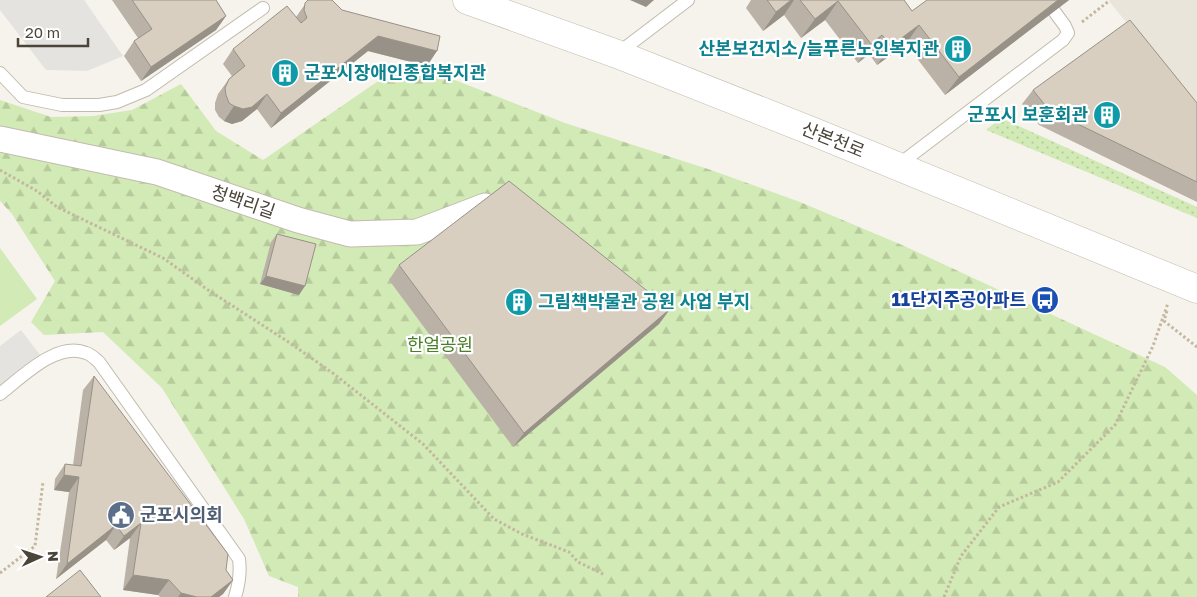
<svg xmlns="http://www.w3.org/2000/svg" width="1197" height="597" viewBox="0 0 1197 597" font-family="'Golos Text','Noto Sans KR',sans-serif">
<defs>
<pattern id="green-dots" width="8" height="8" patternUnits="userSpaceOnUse" patternTransform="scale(1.25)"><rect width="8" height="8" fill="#d2eab5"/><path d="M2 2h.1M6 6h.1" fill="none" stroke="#b6ca9c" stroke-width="1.8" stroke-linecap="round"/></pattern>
<pattern id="forest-firs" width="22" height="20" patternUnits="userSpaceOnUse" patternTransform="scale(1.25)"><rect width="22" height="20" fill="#d2eab5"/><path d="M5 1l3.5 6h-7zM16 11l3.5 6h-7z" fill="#b6ca9c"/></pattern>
</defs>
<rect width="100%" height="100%" fill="#f6f3ec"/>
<path fill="#eae5da" d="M1109,0H1197V110L1109,1Z"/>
<path fill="url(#green-dots)" d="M1001,118L1197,207V218L986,130Z"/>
<path fill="url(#forest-firs)" d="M387,75H442L565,123L708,169L800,202L902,245L1165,367L1197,395V597H298V587L269,576L244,519L162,388L103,332L44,335L31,322L55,281L12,214L0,201V100L51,117L93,116L132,110L181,84L216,131L263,160Z"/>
<path fill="#d2eab5" d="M0,248L37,299L0,326Z"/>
<path fill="#e5e3e0" d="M0,0H84L123,56L87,71L46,70L0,10Z
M21,330L44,360L0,394V346Z"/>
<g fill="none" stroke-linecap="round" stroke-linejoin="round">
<g stroke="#c2bbae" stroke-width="14">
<path id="service" d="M617,54L688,0
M0,73L23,97L62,105H99L117,102L146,90L263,8
M897,166L1063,40L1068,33L1065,26L1054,11
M0,394C22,377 57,341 86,353C91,354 95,359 99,362L239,559C241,573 239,584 235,597"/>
</g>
<g stroke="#c2bbae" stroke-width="27">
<path id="minor" d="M0,139L157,172L298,220L350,234L417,232L485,206"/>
</g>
<g stroke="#c2bbae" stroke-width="29">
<path id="tertiary" d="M467,0L617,54L814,132L1197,289"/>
</g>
<path stroke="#c4b79f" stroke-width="3" stroke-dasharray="2.5 2.5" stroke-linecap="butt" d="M1082,22L1109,1
M0,170L37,191L57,207L163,258L208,290L290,343L334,374L423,444L494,519L522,534L569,552L578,562L605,575
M1167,311L1164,321L1197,347
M0,573L35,546L43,482
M944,597L961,556L999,507L1058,482L1115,425L1153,346L1168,303"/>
<use href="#service" stroke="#fff" stroke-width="12"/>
<use href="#minor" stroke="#fff" stroke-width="25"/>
<use href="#tertiary" stroke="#fff" stroke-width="28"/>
</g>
<path fill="#bab2a6" d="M112,0H216L226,16L216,30L141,81L124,56L134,41L138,38Z
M308,0L342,10L427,66L368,51L271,128L257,109L242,121L232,124L224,121L219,117L215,110V103L218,94L229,79L232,76L223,64L233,49L296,17Z
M751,0H904L912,11L1069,0L945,95L906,44L877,65L869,54L858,63L825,20L801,38L784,15L763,31L746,8Z
M1033,90L1197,103V202L1039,125L1022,104Z
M277,234L299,295L260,284L271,242Z
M399,265L670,309L659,324L513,447L389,280Z
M94,376L226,570L233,580L223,594L219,597H160L158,595L123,590L130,538L114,550L106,540L56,579L69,492L54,490L55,479L65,464L73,465L83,390Z"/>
<path fill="#979187" d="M630,0H654L646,7Z
M791,0H794L784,15L763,31L776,12Z
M1058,0H1069L945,95L959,77Z
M838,1L825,20L801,38L815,19Z
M226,16L216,30L141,81L151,67Z
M919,25L906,44L877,65L891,46Z
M882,35L869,54L858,63L871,44Z
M378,36L437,51L427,66L368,51L271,128L281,113Z
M267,94L257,109L242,121L232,124L224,121L234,106Z
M266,276L305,286L299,295L260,284Z
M670,309L659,324L513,447L524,433Z
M64,475L79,477L69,492L54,490Z
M141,523L130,538L114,550L124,536Z
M116,525L106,540L56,579L67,564Z
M133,575L169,580L158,595L123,590Z
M233,580L223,594L219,597H211Z
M181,593L196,597H178Z"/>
<path fill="#d8cfc1" stroke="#979187" d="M132,0H216L226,16L151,67L134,41L152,29Z
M308,0H332L342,10L440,36L437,51L378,36L281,113L267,94L252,107L243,109L234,106L229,103L226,95L225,88L229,79L245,66L233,49L287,6L301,23L307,18L304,10L305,3Z
M767,0H791L776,12Z
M800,0H904L912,11L927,0H1058L959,77L919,25L891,46L882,35L871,44L838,1L815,19Z
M1130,20L1197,103V182L1049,110L1033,90Z
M509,181L670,309L524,433L399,265Z
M277,234L316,244L305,286L266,276Z
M94,376L228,554L226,570L233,580L211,597H197L181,593L169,580L133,575L141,523L124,536L116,525L67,564L79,477L64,475L65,464L81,466Z
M80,570L101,597H46Z"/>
<defs>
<g id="building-disc" transform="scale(1.4375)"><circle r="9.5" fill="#0f9aa8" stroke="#fff"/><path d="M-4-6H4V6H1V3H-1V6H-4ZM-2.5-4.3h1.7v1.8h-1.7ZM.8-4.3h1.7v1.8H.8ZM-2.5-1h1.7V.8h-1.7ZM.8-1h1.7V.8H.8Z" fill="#fff"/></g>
<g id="bus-disc" transform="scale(1.4375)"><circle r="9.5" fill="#1a4fb4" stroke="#fff"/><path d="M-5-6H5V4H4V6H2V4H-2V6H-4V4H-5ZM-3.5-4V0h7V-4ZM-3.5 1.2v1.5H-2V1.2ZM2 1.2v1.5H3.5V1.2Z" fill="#fff"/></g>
<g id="civic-disc" transform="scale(1.4375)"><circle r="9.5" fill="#5c6f8a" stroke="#fff"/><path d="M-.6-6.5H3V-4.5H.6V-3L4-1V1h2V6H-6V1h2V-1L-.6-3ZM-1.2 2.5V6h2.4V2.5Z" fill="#fff"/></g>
</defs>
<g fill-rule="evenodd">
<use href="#building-disc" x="958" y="49"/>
<use href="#building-disc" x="285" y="73"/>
<use href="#building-disc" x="1107" y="115"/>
<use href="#bus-disc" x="1045" y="300"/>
<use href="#building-disc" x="519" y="302"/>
<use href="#civic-disc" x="121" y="515"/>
</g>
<g text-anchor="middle" stroke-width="4.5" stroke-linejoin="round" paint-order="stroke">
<g font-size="18" font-weight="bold" fill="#0d838f" stroke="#fff" text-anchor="end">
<text x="939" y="55">산본보건지소/늘푸른노인복지관</text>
<text x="304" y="79" text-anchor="start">군포시장애인종합복지관</text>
<text x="1088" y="121">군포시 보훈회관</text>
<text x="538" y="308" text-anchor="start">그림책박물관 공원 사업 부지</text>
</g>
<g font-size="18" fill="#4b4439" stroke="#fff">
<text transform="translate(833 140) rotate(22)" y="6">산본천로</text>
<text transform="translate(243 202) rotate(19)" y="6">청백리길</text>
</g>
<g font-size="18" font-weight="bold" fill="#164399" stroke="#fff" text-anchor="end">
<text x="1026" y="306">11단지주공아파트</text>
</g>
<g font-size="18" fill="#4a7f2a" stroke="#fff">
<text x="440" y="351">한얼공원</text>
</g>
<g font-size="18" font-weight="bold" fill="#4e5e75" stroke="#fff" text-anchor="start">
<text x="140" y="521">군포시의회</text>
</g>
</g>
<g transform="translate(40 557) rotate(87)" stroke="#ffffff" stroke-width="4" paint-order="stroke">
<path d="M0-4L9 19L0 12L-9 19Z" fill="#4b4439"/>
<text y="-8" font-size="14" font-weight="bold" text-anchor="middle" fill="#4b4439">N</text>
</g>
<path d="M18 38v8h70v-8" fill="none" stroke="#4b4439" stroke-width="2.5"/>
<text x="25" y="38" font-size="15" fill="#4b4439" stroke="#ffffff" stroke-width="4" paint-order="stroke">20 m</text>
</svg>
